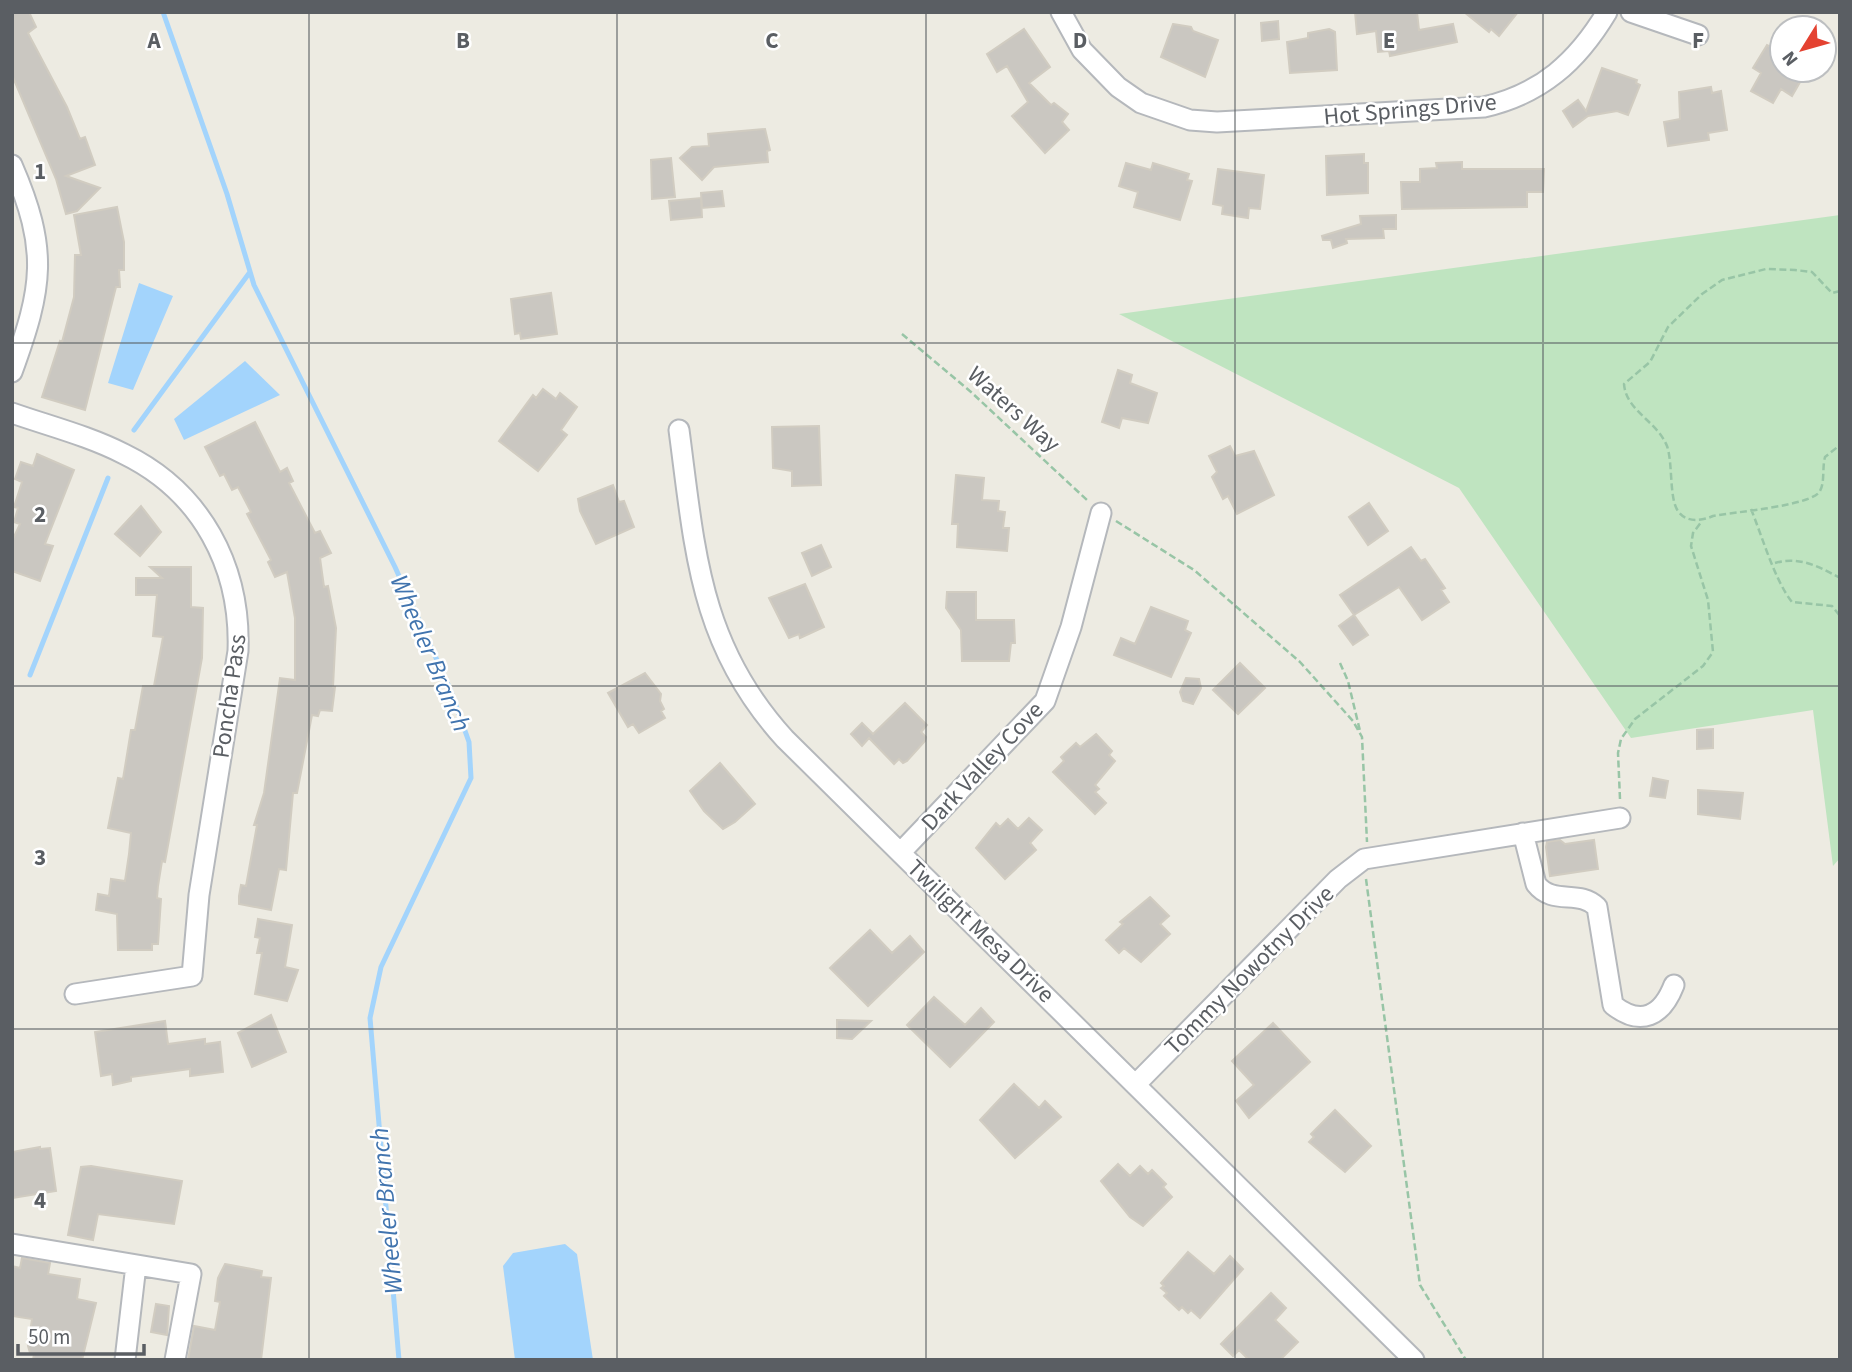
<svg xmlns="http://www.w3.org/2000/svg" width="1852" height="1372" viewBox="0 0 1852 1372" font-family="'Source Sans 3',sans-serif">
<rect width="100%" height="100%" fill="#edebe2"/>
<path fill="#bfe4c0" d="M1840,215V858L1833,866L1813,710L1631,738L1459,488L1119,314Z"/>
<path fill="#a3d4fc" d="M139,283L173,296L133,390L108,383Z
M245,361L280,395L184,440L174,419Z
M565,1244L577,1254L593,1360H515L503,1266L513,1253Z"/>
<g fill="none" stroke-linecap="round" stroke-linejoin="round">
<path stroke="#a3d4fc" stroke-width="5" d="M163,12L227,194L254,285L395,567L450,689L469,742L471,778L381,967L370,1018L399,1360
M134,430L250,272
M30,675L108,478"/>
</g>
<path fill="#cac7c1" stroke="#d1ccc1" stroke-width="2" d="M12,12H29L36,27L28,33L67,107L80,139L85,137L95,165L66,176L100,188L77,211L66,214L56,179L12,75Z
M1355,12H1417L1419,30L1453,24L1457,42L1390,56L1389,51L1378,52L1376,31L1357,34Z
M1464,12H1518L1499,36L1491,29L1489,32Z
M1278,21L1279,39L1262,41L1261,23Z
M1173,24L1191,27L1193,31L1218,40L1205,77L1161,57Z
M1024,29L1050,67L1029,83L1051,105L1054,103L1068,114L1062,122L1069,130L1045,153L1012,116L1028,102L1007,66L997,72L987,54Z
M1329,29L1335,32L1337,70L1290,73L1287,42L1308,38V33Z
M1782,33V70H1807L1792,96L1781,89L1773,103L1751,91L1761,73L1753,68L1767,45L1773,48Z
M1602,68L1637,80L1636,83L1640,85L1628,115L1617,111L1588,116L1573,127L1563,111L1578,100L1586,111Z
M1711,87L1712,93L1721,91L1727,130L1708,133L1709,140L1668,146L1664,122L1680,119L1679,92Z
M765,129L770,150L767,151L768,162L714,167L702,180L680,158L692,147L709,146L708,134Z
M1364,154V163H1368V193L1327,195L1326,156Z
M671,158L675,197L652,199L651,160Z
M1462,162V169H1544L1543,192H1527V207L1402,209L1401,182H1420V169L1437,168L1436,163Z
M1126,163L1151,170L1153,163L1189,174L1187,180L1192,181L1180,220L1134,207L1138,192L1119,186Z
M1218,169L1264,175L1260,209L1249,208L1248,218L1222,214L1223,206L1213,204Z
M722,191L724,206L702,208L701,193Z
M701,198L702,217L671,220L669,201Z
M117,207L124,242V270H119L120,287H116L85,410L42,397L60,341L62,342L74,297L75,255H81L74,215Z
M1396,215V229H1383L1384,238L1346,239L1347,243L1333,248L1331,240H1323L1322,236L1361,224L1360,216Z
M551,293L557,334L521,339L520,333L515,334L511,299Z
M1118,370L1132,375L1130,383L1157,393L1148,423L1122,418L1119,428L1102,422Z
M543,389L556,399L560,393L577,407L561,430L567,435L538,471L499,441L533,395L536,398Z
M255,422L280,472L287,468L293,481L289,483L315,533L320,531L331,553L320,558L324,587L328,586L336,628L333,687H335L332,711L320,710L318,716L312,715L297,793H293L286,870L279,869L271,910L239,904V896L241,885L246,886L257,825H254L264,793L280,678L295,680V618L287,572L275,577L268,562L271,560L247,514L251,512L238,487L232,490L224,474L220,476L205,447Z
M819,426L821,485L792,486V471L773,468L772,427Z
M1230,446L1235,456L1254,451L1274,495L1237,514L1228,496L1223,499L1212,477L1217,472L1209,456Z
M37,454L74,470L45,544L53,546L40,581L12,571V541L20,524L14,522L18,508L14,507L22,482L15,479L21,462L33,466Z
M956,475L984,478L982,500L999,501L998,511L1005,512L1003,528H1009L1007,551L957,547L958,524H952Z
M613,485L619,502L624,501L634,527L596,544L580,511L578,499Z
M1369,503L1388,531L1368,545L1349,517Z
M141,506L161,532L140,556L115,534Z
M821,545L831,567L812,576L802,553Z
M1411,547L1421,561L1425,559L1445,588L1441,590L1449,602L1422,620L1399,587L1354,615L1340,595Z
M150,567H191V607L203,608L202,658L165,862L162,861L158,886L157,898L161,899L158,944H152V950H118L117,914L96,910L98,894L109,896L111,879L125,881L129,854L131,833L108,828L118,778L123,779L131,730H135L143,686H154L163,637L153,636L157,595H136V578H162Z
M805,584L824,627L800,638L799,634L789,638L769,598Z
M947,592H976V620H1014L1015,643H1011L1009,661H962L961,630L946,608Z
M1151,607L1188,621L1185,630L1191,633L1171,677L1114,655L1121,638L1135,644Z
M1354,615L1368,635L1353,645L1339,626Z
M1240,663L1265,688L1238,714L1213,690Z
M645,673L661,694L660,701L664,709L661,711L665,718L639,733L633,724L628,727L608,693Z
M1186,678L1199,679L1201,688L1193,704L1183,701L1180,692Z
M905,703L927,725L921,732L926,737L925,741L907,761L903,763L899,759L894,764L869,738L862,746L851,734L862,723L873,734Z
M1713,729V748L1697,749V730Z
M1096,734L1112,751L1109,755L1115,761L1095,785L1099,789L1095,792L1106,803L1095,814L1053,772L1064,761L1061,757L1076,743L1080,747Z
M720,763L755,804L735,822L723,829L704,811L690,791Z
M1653,778L1668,781L1665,798L1650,796Z
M1698,790L1743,793L1740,819L1698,814Z
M1029,818L1042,830L1030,843L1036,850L1005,879L976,848L996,823L1000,827L1008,819L1018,829Z
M1560,840L1565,844L1594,840L1598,869L1550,876L1546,847L1547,842Z
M1150,897L1169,916L1160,924L1170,934L1141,962L1124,948L1119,953L1106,940L1123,924L1120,922Z
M258,919L292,925L285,967L298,970L287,1001L255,994L262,953H257L260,938L255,937Z
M870,930L892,953L910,936L924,952L868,1006L830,968Z
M934,997L965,1025L981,1008L994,1022L950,1067L907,1025Z
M271,1015L286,1052L252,1067L238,1033Z
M837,1020L871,1021L852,1039L837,1038Z
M165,1021L168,1044L205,1039V1044L220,1042L223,1072L190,1076V1069L131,1077V1081L113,1085L112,1074L101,1076L95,1032Z
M1273,1023L1310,1062L1249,1118L1236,1101L1254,1085L1232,1061Z
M1014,1084L1039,1108L1045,1101L1061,1117L1015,1158L980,1120Z
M1335,1110L1371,1146L1345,1172L1309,1142L1314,1137L1311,1134Z
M40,1147V1149L50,1148L56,1191L12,1198V1152Z
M1118,1164L1130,1176L1140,1166L1148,1174L1152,1170L1166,1184L1163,1187L1172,1197L1143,1226L1130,1217L1101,1181Z
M91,1166L182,1181L174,1224L98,1214L93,1240L68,1235L81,1167Z
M1188,1252L1214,1274L1230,1256L1243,1269L1200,1318L1191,1310L1188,1313L1182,1307L1179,1310L1164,1296L1167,1293L1161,1288L1164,1286L1161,1283Z
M22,1258L50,1263L48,1274L80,1279L77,1299L96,1303L82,1360H33L34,1354L30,1353L28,1346L32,1319L12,1316V1266L20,1268Z
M225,1264L262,1271L261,1277L271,1278L261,1360H188L194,1326L215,1330L220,1302L215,1301L218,1278Z
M1271,1293L1286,1308L1275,1320L1298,1342L1280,1360H1249L1239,1350L1233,1356L1221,1344Z
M156,1304L169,1306L167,1335L151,1332Z"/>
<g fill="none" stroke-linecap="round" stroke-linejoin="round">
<g stroke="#b5b8bc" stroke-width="23">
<path id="minor" d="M1061,12L1082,50L1118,87L1141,103L1190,120L1217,122L1484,107C1541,94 1577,62 1607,12
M1631,12L1698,35
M12,165C49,250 43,287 12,372
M12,413C49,426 89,436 124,454C202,492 241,567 238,651L199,895L192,976L75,994
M679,430C695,550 699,645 785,739L1414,1360
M1523,833L1536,884C1553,906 1579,889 1597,907L1613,1005C1641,1027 1662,1016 1674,985
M901,852L1045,701L1071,627L1101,513
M1136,1084L1338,879L1364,859L1620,818
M12,1244L191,1274L175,1360
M125,1360L136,1265"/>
</g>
<path stroke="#98c5a6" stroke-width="2.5" stroke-dasharray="7 3.5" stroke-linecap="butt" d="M1840,291L1832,293L1812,272L1795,270L1766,269L1722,280L1702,294L1668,327L1650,362L1624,384C1626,411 1657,421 1667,446C1673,463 1669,499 1678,511C1686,523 1702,521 1713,516C1733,512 1812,506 1820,491C1825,482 1822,468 1825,457L1840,445
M902,334L971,392L1088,501
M1751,509C1762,536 1775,581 1792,602L1832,606L1840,616
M1116,521L1194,570L1300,662L1353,721L1362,737L1367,842
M1775,563C1799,556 1818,566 1840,578
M1340,663L1348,681L1360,731
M1620,799L1618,753L1621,739L1635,719L1703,666L1713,652L1708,600L1691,546L1693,533L1702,521
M1366,879L1420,1285L1466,1360"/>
<use href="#minor" stroke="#fff" stroke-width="19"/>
</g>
<path fill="none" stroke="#5a5e63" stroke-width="2" stroke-opacity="0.55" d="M309,12V1360M617,12V1360M926,12V1360M1235,12V1360M1543,12V1360M12,343H1840M12,686H1840M12,1029H1840"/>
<g text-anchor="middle" stroke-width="5" stroke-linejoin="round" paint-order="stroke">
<g font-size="24" fill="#5a5e63" stroke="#fff">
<text transform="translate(1410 109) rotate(-5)" y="8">Hot Springs Drive</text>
<text transform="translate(1014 409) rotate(42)" y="8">Waters Way</text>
<text transform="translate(229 696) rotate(-82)" y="8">Poncha Pass</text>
<text transform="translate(982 766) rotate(-47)" y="8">Dark Valley Cove</text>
<text transform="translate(981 931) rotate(44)" y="8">Twilight Mesa Drive</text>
<text transform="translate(1249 970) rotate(-45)" y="8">Tommy Nowotny Drive</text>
</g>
<g font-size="26" font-style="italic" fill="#4174ae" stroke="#fff">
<text transform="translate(431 653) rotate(67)" y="9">Wheeler Branch</text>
<text transform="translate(386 1211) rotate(-95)" y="9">Wheeler Branch</text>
</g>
</g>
<g font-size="23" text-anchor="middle" font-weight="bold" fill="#5a5e63" stroke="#fff" stroke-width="5" stroke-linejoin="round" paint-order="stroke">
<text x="154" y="48">A</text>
<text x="463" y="48">B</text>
<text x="772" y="48">C</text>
<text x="1080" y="48">D</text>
<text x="1389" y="48">E</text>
<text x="1698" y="48">F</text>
<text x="40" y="179">1</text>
<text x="40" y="522">2</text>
<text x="40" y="865">3</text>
<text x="40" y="1208">4</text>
</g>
<rect width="1852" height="1372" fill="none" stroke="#5a5e63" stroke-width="28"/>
<g transform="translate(1803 49) rotate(233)"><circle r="33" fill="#ffffff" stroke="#bdbfc1" stroke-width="2"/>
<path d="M0-5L12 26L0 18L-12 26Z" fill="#e44231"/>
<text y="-10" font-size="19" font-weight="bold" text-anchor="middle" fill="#5a5e63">N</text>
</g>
<path d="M18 1344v10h126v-10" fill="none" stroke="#5a5e63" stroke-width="3.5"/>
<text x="28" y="1344" font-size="21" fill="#5a5e63" stroke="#ffffff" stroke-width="5" paint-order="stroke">50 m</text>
</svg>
